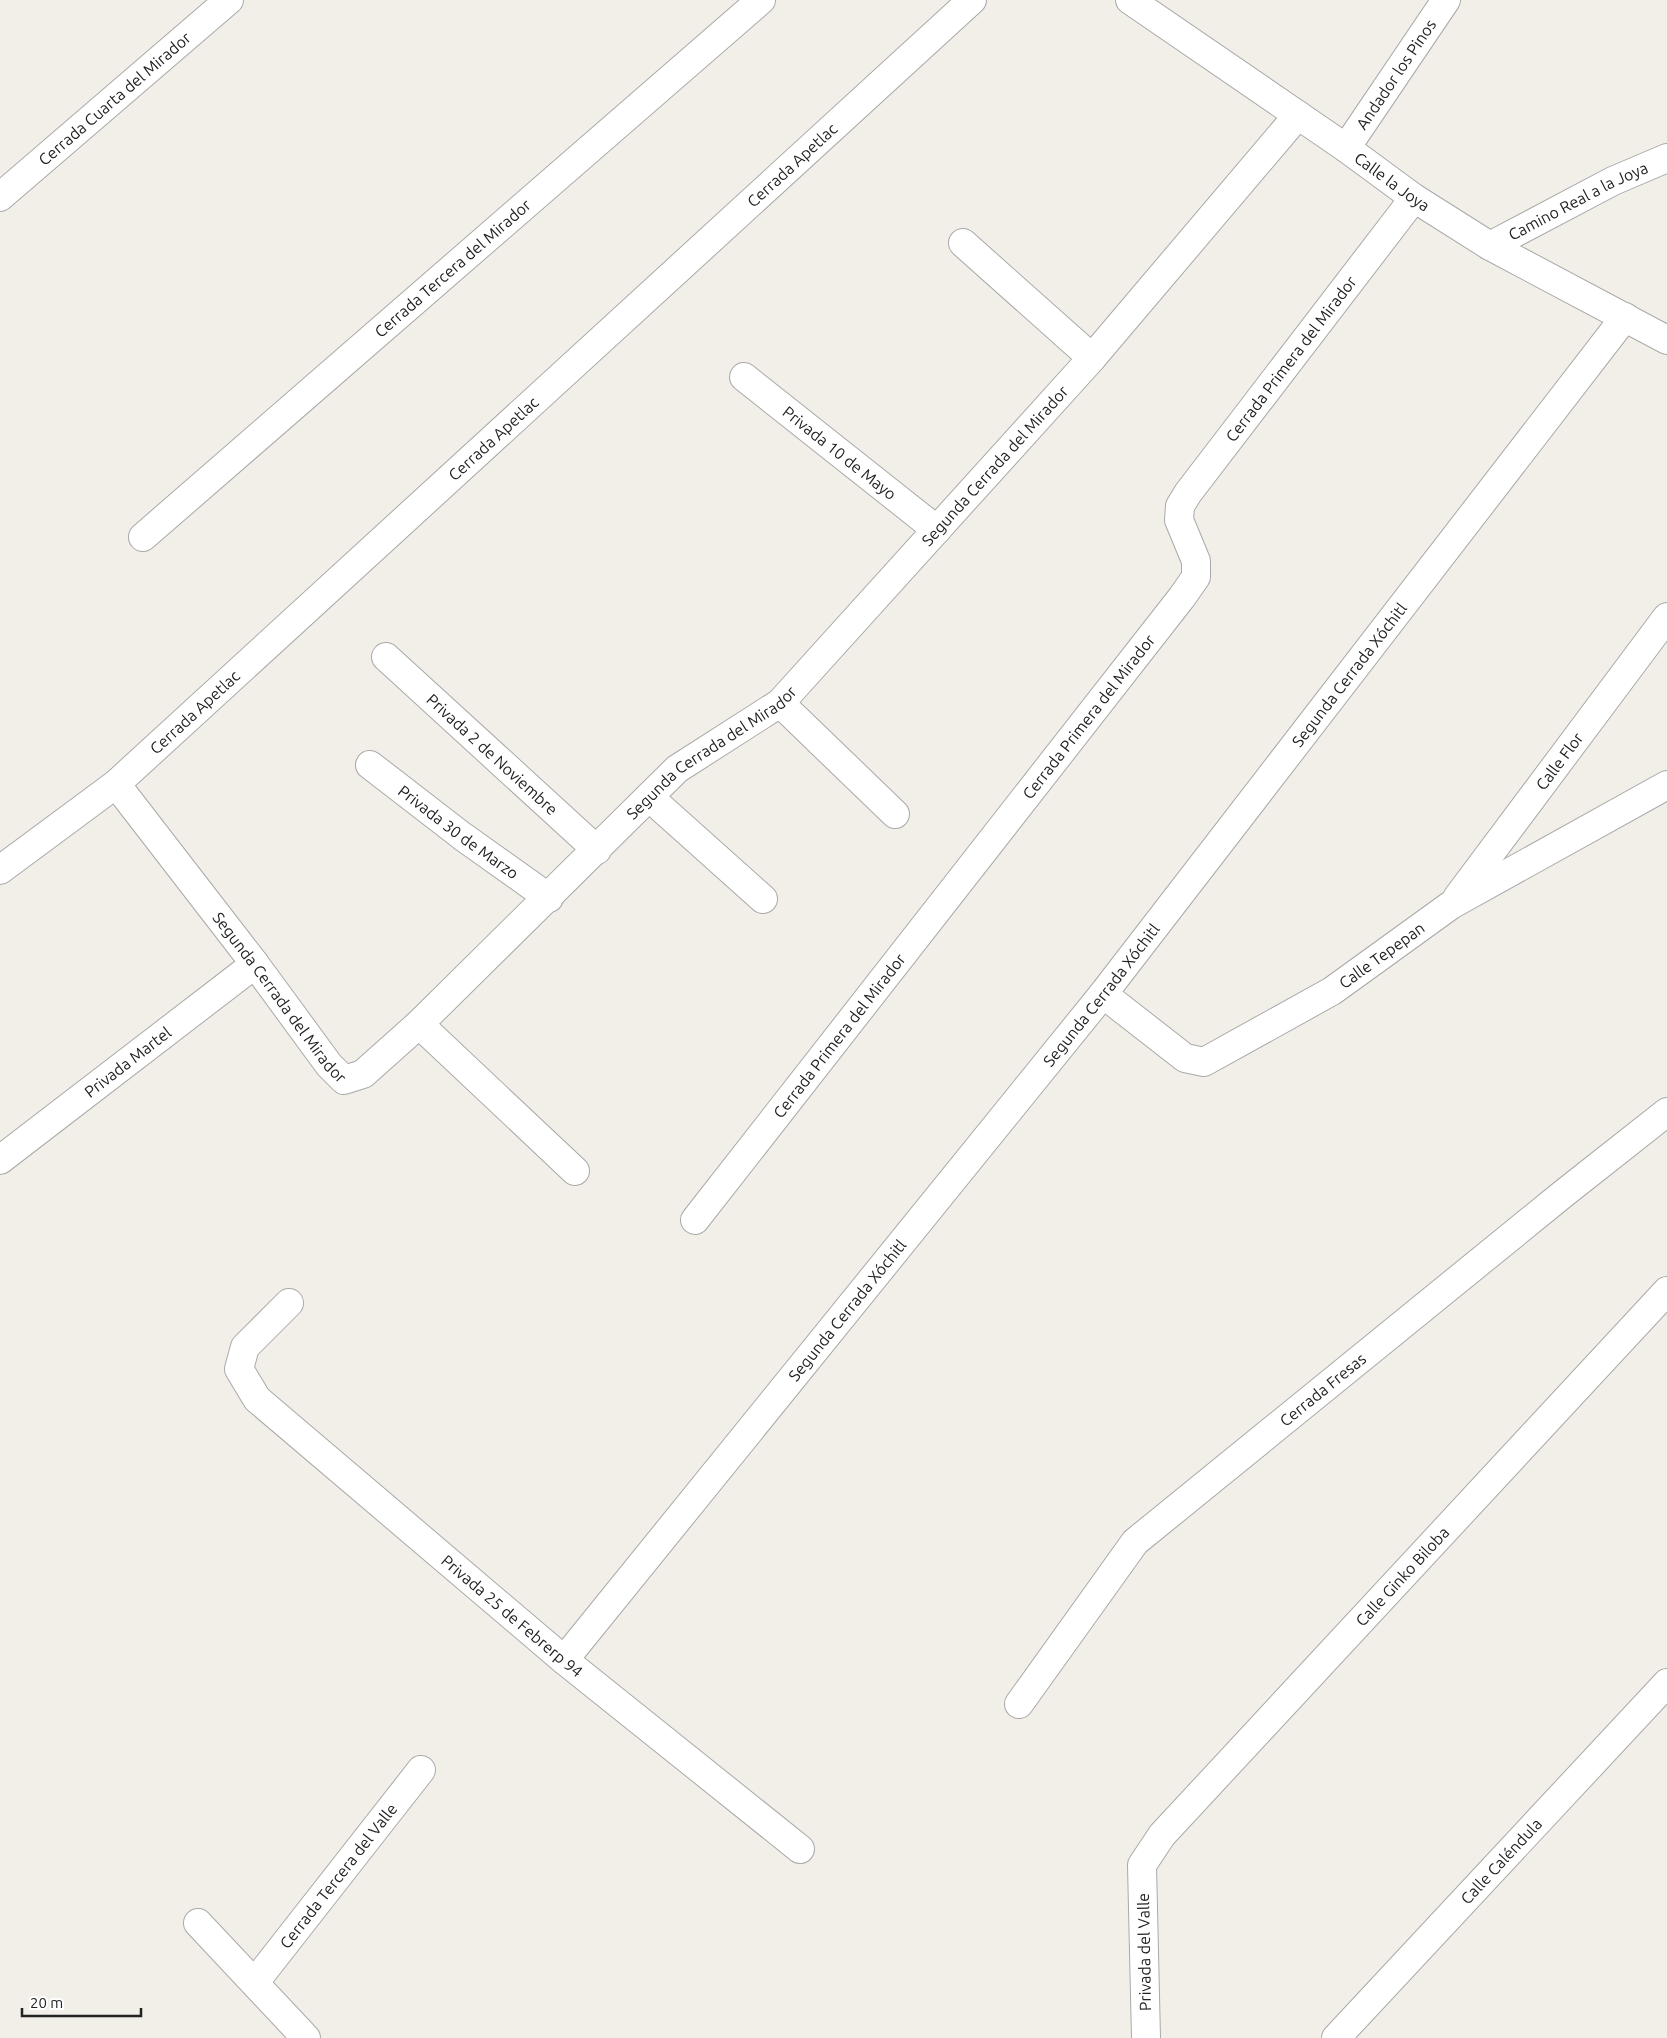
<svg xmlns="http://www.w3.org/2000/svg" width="1667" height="2038" viewBox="0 0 1667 2038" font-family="Ubuntu,sans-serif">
<rect width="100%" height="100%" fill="#f2efe9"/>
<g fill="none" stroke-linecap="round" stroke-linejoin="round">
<g stroke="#a9a9a9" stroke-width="30">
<g id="street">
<path id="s1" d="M1130,0L1346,148L1414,198L1490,246L1667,340"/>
<path id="s2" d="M1346,148L1446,0"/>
<path id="s3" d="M0,197L229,0"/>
<path d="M963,243L1092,358"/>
<path id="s4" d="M1490,246L1613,181L1667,158"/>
<path id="s5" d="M744,377L937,530"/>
<path id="s6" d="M143,537L761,0"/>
<path id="s7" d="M386,657L597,850"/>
<path d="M780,703L895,814"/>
<path id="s8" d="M370,765L462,836L549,898"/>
<path id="s9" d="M116,784L255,964L329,1065L344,1080L363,1074L419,1024L677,769L780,703L1092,358L1298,115"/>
<path d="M649,797L763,899"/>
<path id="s10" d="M0,870L116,784L972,0"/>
<path id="s11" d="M1457,898L1667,617"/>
<path id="s12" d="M1103,994L1185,1058L1204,1062L1332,991L1451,905L1667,785"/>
<path d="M419,1024L575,1171"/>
<path id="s13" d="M0,1160L255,964"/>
<path id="s14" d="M695,1220L1182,597L1196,577V561L1179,520L1180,506L1188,493L1414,198"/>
<path id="s15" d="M289,1303L245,1347L239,1369L257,1399L564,1660L800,1849"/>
<path id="s16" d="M564,1660L1103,994L1625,317"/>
<path id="s17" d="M1019,1704L1135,1542L1563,1194L1667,1112"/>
<path d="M198,1923L306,2038"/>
<path id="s18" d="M255,1982L421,1770"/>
<path id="s19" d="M1146,2038L1142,1865L1162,1835L1667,1291"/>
<path id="s20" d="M1336,2038L1667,1683"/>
</g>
</g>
<use href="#street" stroke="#fff" stroke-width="28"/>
</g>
<g text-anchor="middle" stroke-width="4.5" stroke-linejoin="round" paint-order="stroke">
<g font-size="16" fill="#222" stroke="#fff">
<text dy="6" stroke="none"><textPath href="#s2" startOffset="89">Andador los Pinos</textPath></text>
<text dy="6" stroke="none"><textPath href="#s3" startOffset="151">Cerrada Cuarta del Mirador</textPath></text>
<text dy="6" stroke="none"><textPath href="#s10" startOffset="1061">Cerrada Apetlac</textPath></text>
<text dy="6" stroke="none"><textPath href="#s1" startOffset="319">Calle la Joya</textPath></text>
<text dy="6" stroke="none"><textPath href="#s4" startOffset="99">Camino Real a la Joya</textPath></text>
<text dy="6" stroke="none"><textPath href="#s6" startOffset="410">Cerrada Tercera del Mirador</textPath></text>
<text dy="6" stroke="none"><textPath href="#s14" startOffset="1074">Cerrada Primera del Mirador</textPath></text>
<text dy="6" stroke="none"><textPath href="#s10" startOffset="656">Cerrada Apetlac</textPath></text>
<text dy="6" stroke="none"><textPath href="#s5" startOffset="122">Privada 10 de Mayo</textPath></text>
<text dy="6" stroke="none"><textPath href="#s9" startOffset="1274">Segunda Cerrada del Mirador</textPath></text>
<text dy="6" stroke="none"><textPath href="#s16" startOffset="1260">Segunda Cerrada Xóchitl</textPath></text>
<text dy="6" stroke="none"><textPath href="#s10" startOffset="251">Cerrada Apetlac</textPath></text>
<text dy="6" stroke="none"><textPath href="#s14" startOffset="639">Cerrada Primera del Mirador</textPath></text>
<text dy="6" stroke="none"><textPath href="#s9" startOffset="869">Segunda Cerrada del Mirador</textPath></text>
<text dy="6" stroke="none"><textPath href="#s7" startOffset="144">Privada 2 de Noviembre</textPath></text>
<text dy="6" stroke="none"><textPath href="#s11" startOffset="171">Calle Flor</textPath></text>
<text dy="6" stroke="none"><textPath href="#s8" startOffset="111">Privada 30 de Marzo</textPath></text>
<text dy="6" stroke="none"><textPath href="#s12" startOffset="331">Calle Tepepan</textPath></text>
<text dy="6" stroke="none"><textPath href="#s9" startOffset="269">Segunda Cerrada del Mirador</textPath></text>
<text dy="6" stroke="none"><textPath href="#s16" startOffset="855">Segunda Cerrada Xóchitl</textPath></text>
<text dy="6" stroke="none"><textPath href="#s14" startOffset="234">Cerrada Primera del Mirador</textPath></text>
<text dy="6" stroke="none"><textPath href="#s13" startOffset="161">Privada Martel</textPath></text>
<text dy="6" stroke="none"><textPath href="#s16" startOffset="450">Segunda Cerrada Xóchitl</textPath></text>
<text dy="6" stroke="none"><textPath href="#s17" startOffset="441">Cerrada Fresas</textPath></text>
<text dy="6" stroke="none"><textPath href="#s19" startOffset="562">Calle Ginko Biloba</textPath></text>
<text dy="6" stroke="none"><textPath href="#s15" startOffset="455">Privada 25 de Febrerp 94</textPath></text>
<text dy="6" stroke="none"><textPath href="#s20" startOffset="242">Calle Caléndula</textPath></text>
<text dy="6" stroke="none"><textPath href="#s18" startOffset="135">Cerrada Tercera del Valle</textPath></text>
<text transform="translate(1144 1952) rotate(-91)" y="6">Privada del Valle</text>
</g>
</g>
<path d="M22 2008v8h119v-8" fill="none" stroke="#222222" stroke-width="2.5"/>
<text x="30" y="2008" font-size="15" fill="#222222" stroke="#ffffff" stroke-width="4" paint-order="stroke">20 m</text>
</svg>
